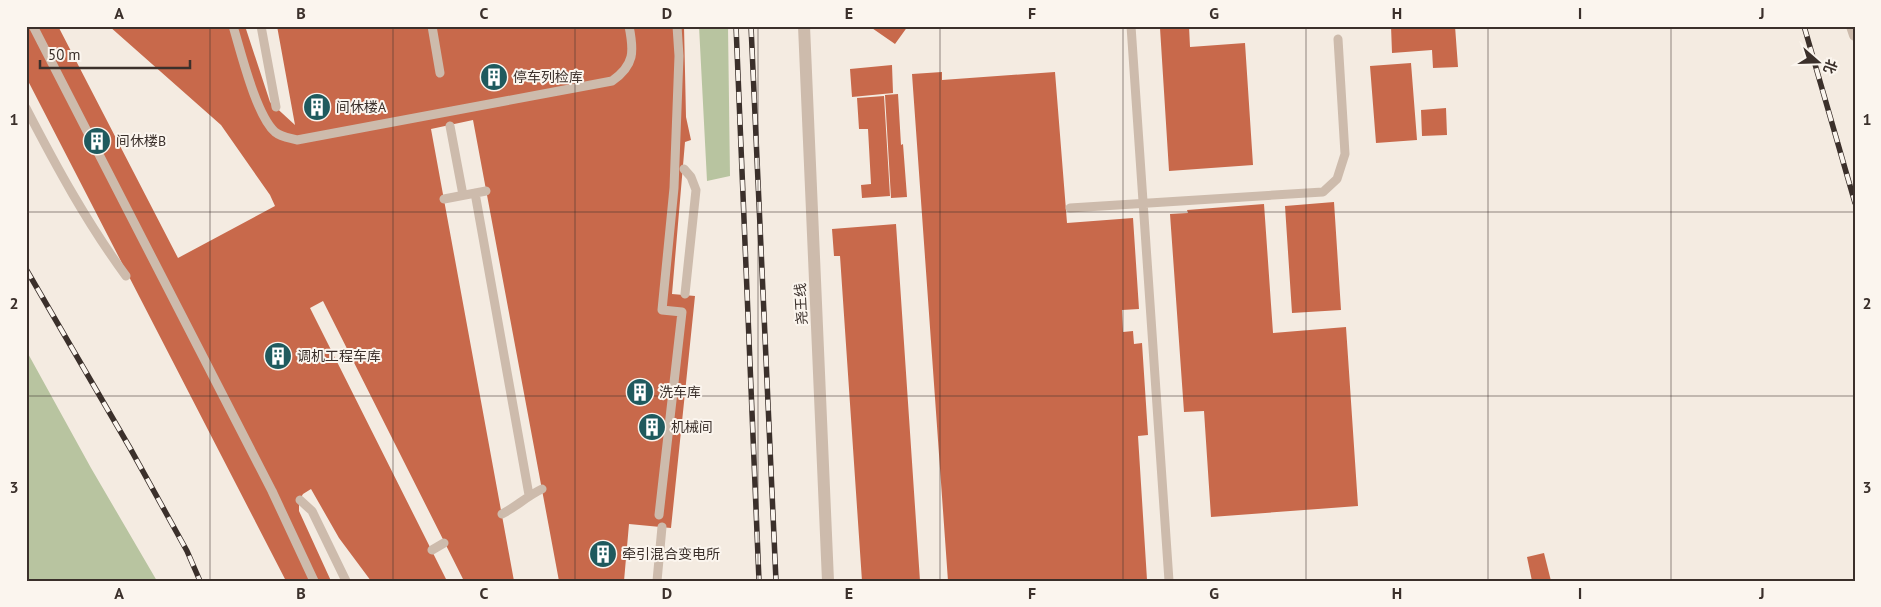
<svg xmlns="http://www.w3.org/2000/svg" width="1881" height="607" viewBox="0 0 1881 607" font-family="'PT Sans','Noto Sans SC',sans-serif">
<rect width="100%" height="100%" fill="#f4ebe1"/>
<path fill="#b8c4a0" d="M699,26H728L730,176L707,181Z
M26,350L91,468L157,581H26Z"/>
<path fill="#c8694b" d="M26,26H58L178,258L275,206L270,195L221,125L109,26H245L270,102L295,125L277,26H684L686,117L691,140L685,142L672,294L695,296L671,528L629,524L624,581H559L473,120L431,129L514,581H464L323,301L310,308L447,581H371L339,538L311,489L303,494L299,501V511L331,581H286L26,77Z
M869,26H908L895,44Z
M1189,26L1190,47L1245,43L1253,165L1169,171L1160,28Z
M1391,26H1455L1458,67L1433,68L1432,50L1392,53Z
M1411,63L1417,140L1376,143L1370,66Z
M892,65L893,93L852,97L850,69Z
M942,72V80L1055,72L1067,223L1133,218L1139,309L1122,310L1123,332L1133,331L1134,344L1142,343L1148,435L1138,436L1147,580L948,581L912,74Z
M898,94L901,145L903,144L907,197L891,198L885,95Z
M884,96L890,196L862,198L861,185L871,184L868,129H859L857,98Z
M1446,108L1447,135L1422,136L1421,110Z
M1334,202L1341,310L1292,313L1285,206Z
M1264,204L1273,333L1346,327L1358,506L1211,517L1204,411L1184,412L1170,214L1188,213L1187,210Z
M896,224L920,581H862L840,256H834L832,229Z
M1544,553L1551,581H1532L1527,557Z"/>
<g fill="none" stroke-linecap="round" stroke-linejoin="round">
<path stroke="#cdbbac" stroke-width="9" d="M261,26L276,107
M432,26L440,73
M1131,26L1169,581
M26,108C56,166 87,223 126,276
M450,126L463,195
M684,169L691,177L696,190L685,294
M475,193L529,495
M444,199L486,191
M1070,208L1323,192L1337,179L1345,154L1338,39
M300,500L312,511L346,581
M502,514C516,507 527,496 542,489
M432,550L444,543
M657,581L662,527"/>
<path stroke="#cdbbac" stroke-width="12" d="M804,26L828,581
M1852,26L1855,35"/>
<g stroke="#3b302b" stroke-width="5.5">
<path id="rail" d="M736,26L759,581
M751,26L776,581
M1804,26L1855,203
M26,269L130,448L187,551L200,581"/>
</g>
<use href="#rail" stroke="#fbf5ee" stroke-width="4" stroke-dasharray="11" stroke-linecap="butt"/>
<path stroke="#cdbbac" stroke-width="9" d="M33,26L272,491L314,581
M233,26C241,52 256,115 275,132C281,137 290,138 297,140L612,81C635,65 634,51 629,26
M659,515L682,312L662,310L674,188L679,56L677,26"/>
</g>
<path fill="none" stroke="#3b302b" stroke-width="1" stroke-opacity="0.55" d="M210,26V581M393,26V581M575,26V581M758,26V581M940,26V581M1123,26V581M1306,26V581M1488,26V581M1671,26V581M26,212H1855M26,396H1855"/>
<defs>
<g id="building-disc" transform="scale(1.4375)"><circle r="9.5" fill="#1f5a5e" stroke="#fbf5ee"/><path d="M-4-6H4V6H1V3H-1V6H-4ZM-2.5-4.3h1.7v1.8h-1.7ZM.8-4.3h1.7v1.8H.8ZM-2.5-1h1.7V.8h-1.7ZM.8-1h1.7V.8H.8Z" fill="#fff"/></g>
</defs>
<g fill-rule="evenodd">
<use href="#building-disc" x="494" y="77"/>
<use href="#building-disc" x="317" y="107"/>
<use href="#building-disc" x="97" y="141"/>
<use href="#building-disc" x="278" y="356"/>
<use href="#building-disc" x="640" y="392"/>
<use href="#building-disc" x="652" y="427"/>
<use href="#building-disc" x="603" y="554"/>
</g>
<g text-anchor="middle" stroke-width="4" stroke-linejoin="round" paint-order="stroke">
<g font-size="14" fill="#3b302b" stroke="#fbf5ee" text-anchor="start">
<text x="513" y="82">停车列检库</text>
<text x="336" y="112">间休楼A</text>
<text x="116" y="146">间休楼B</text>
<text x="297" y="361">调机工程车库</text>
<text x="659" y="397">洗车库</text>
<text x="671" y="432">机械间</text>
<text x="622" y="559">牵引混合变电所</text>
</g>
<g font-size="14" fill="#3b302b" stroke="#fbf5ee">
<text transform="translate(801 304) rotate(-93)" y="5">尧王线</text>
</g>
</g>
<rect width="1881" height="607" fill="none" stroke="#fbf5ee" stroke-width="55"/>
<g transform="translate(1818 62) rotate(110)" stroke="#fbf5ee" stroke-width="4" paint-order="stroke">
<path d="M0-4L9 19L0 12L-9 19Z" fill="#3b302b"/>
<text y="-8" font-size="14" font-weight="bold" text-anchor="middle" fill="#3b302b">北</text>
</g>
<path d="M40 60v8h150v-8" fill="none" stroke="#3b302b" stroke-width="2.5"/>
<text x="48" y="60" font-size="15" fill="#3b302b" stroke="#fbf5ee" stroke-width="4" paint-order="stroke">50 m</text>
<rect x="28" y="28" width="1826" height="552" fill="none" stroke="#3b302b" stroke-width="2"/>
<g font-size="16" text-anchor="middle" font-weight="bold" fill="#3b302b">
<text x="119" y="19">A</text>
<text x="301" y="19">B</text>
<text x="484" y="19">C</text>
<text x="667" y="19">D</text>
<text x="849" y="19">E</text>
<text x="1032" y="19">F</text>
<text x="1214" y="19">G</text>
<text x="1397" y="19">H</text>
<text x="1580" y="19">I</text>
<text x="1762" y="19">J</text>
<text x="14" y="125">1</text>
<text x="1867" y="125">1</text>
<text x="14" y="309">2</text>
<text x="1867" y="309">2</text>
<text x="14" y="493">3</text>
<text x="1867" y="493">3</text>
<text x="119" y="599">A</text>
<text x="301" y="599">B</text>
<text x="484" y="599">C</text>
<text x="667" y="599">D</text>
<text x="849" y="599">E</text>
<text x="1032" y="599">F</text>
<text x="1214" y="599">G</text>
<text x="1397" y="599">H</text>
<text x="1580" y="599">I</text>
<text x="1762" y="599">J</text>
</g>
</svg>
